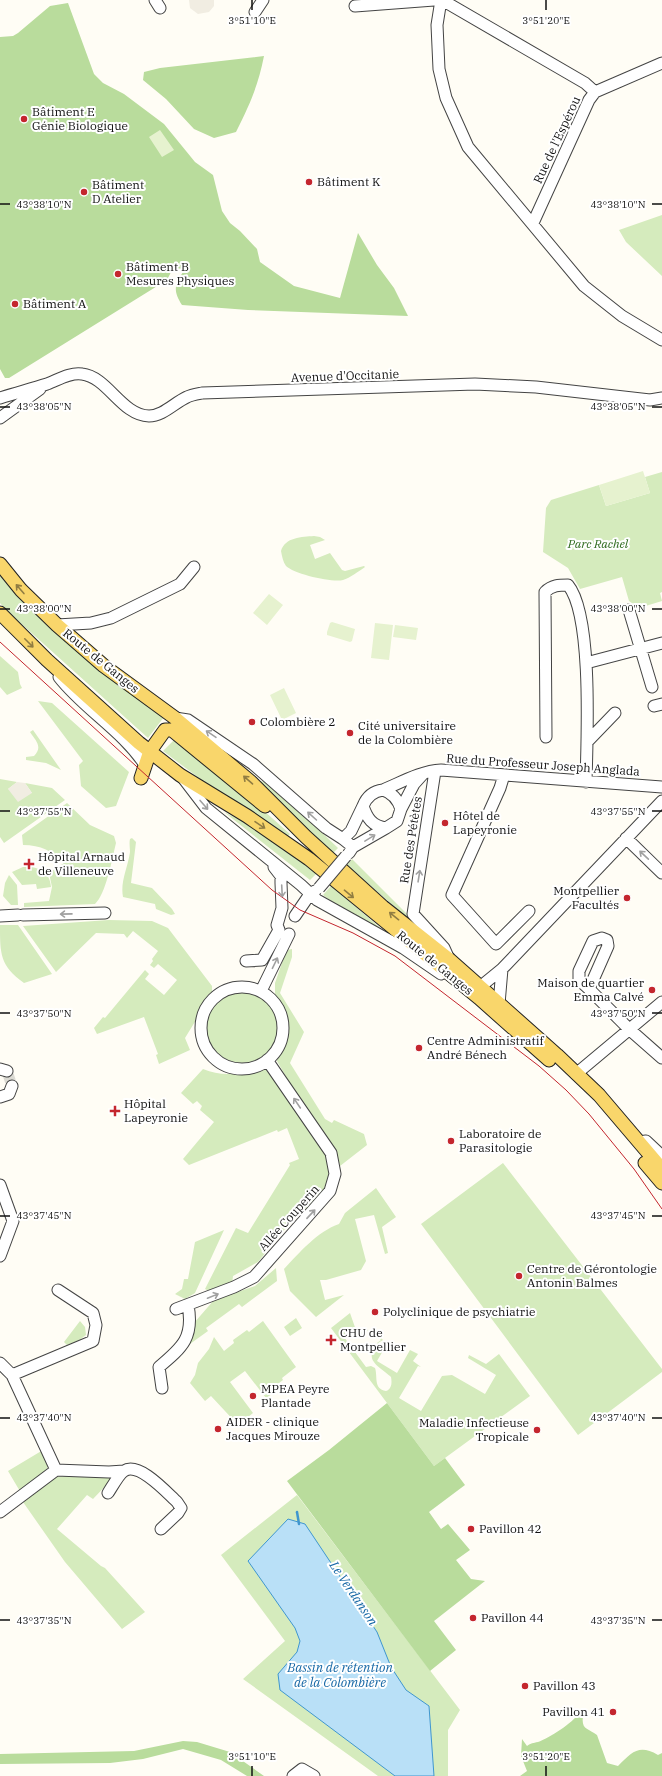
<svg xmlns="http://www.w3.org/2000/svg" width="662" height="1776" viewBox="0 0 662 1776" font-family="'IBM Plex Serif',serif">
<rect width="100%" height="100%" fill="#fffdf5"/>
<path fill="#d5ebbd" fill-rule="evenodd" d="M662,215V276L626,242L619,230Z
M662,472V592L660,593L662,601L639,608L629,601L622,577L580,589L568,568L543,552L546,508L551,500L599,485L606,506L650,493L645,477Z
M314,536L320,537L325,540L310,545L315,559L330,553L342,570L345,571L364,566L365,567C359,571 350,578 343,580C333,583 294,574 286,566C283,562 282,556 281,551C285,537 302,537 314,536Z
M0,572L164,717L148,738L5,609L0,603Z
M0,656L18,672L20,684L22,688L7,695L0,687Z
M38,701L52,703L129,772L116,806L106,808L81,786L79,765L83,761Z
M33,730L61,770L46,763L26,760V757L34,756C43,747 36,741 30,732Z
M176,738L246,795L290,834L288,836L211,787L163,751Z
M0,779L17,782L8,789L32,793L25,783L52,788L65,800L4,843L0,837Z
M257,781L269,782L338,848L332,854Z
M67,803L90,825L114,836L116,843C112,859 106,894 95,904L24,907V903L49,901L52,887L49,873L64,863C52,851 41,845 23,845L22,835Z
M224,812L254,827L317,873L310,880Z
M132,838L136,842L131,883L152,888L172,909L175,914L171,915L156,909L155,904L123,897C120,882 128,867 130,852C130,848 129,843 130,839Z
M352,859L408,915L406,917L347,865Z
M23,867C38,866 50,871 51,887L37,889L36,884L22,885L12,872Z
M9,875L17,885L18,905H11L3,896L5,883Z
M331,886L384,931L335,904L323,895Z
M109,920L152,921L168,928L212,986V994L185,1038L190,1050L159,1064L156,1055L158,1054L144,1017L97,1034L94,1028L103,1017L105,1018L145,970L149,974L145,979L164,995L177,980L158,964L154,968L150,965L153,961L152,959L158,951L133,931L127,938L124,934L96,933L56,972L23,926Z
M0,925H18L52,974L24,983C0,966 0,954 0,925Z
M292,949V957L280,993L304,1032L290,1063L325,1119L332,1123L334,1120L364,1134L367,1145L340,1166L337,1154L303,1106L277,1061V1056L287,1034L288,1023L281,1003L275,994V983L285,954L287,950Z
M206 1027a36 36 0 1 1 72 0a36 36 0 1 1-72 0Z
M263,1068H269L328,1157L329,1171L328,1186L309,1210L303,1207L258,1262L233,1276L232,1284L211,1292L205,1289L236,1228L248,1233L290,1165L289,1163L299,1159L287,1128L278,1132L277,1130L189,1165L183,1159L214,1122L200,1110L202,1106L197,1101L193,1104L181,1093L203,1069C224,1078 242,1073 263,1068Z
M503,1163L662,1369V1372L578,1435L421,1224Z
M376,1188L396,1217L382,1227L388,1253L385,1254L374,1215L355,1219L366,1261L361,1270L326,1280H320L325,1300L344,1295L316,1317L290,1291L284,1269C299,1253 318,1231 339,1224L345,1213Z
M224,1230L195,1293L185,1299L175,1294L182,1289L184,1279H188L195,1242Z
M276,1268L277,1281L242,1307L239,1304L206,1328L208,1331L183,1349L194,1323L214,1300L255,1286Z
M350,1313L357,1333L367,1329L371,1335L376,1329L379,1336L383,1340L378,1343L384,1349L377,1361L397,1373L410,1350L418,1354L413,1361L421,1367L418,1366L399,1398L421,1411L442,1376L452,1375L485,1394L496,1375L468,1358L469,1355L486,1364L499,1354L530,1396L434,1466L331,1328ZM367,1330L371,1336L376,1330L378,1337L381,1340L377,1343L383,1349L381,1351L375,1348C364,1361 383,1369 391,1377C392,1382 392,1389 386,1391C373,1389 378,1376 375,1368L371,1366L366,1367L344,1337L348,1334L359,1337L366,1334L365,1331Z
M296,1318L302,1328L290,1336L284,1327Z
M80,1321L85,1327L86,1335L78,1341L67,1345L64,1342Z
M263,1321L296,1367L282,1378L283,1380L275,1386L278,1390L266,1398L245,1371L230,1382L253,1413L238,1425L211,1396L205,1401L190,1383L195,1375L198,1363L209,1349L214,1337L224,1351L234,1343L233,1340L247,1330L249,1332Z
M43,1450L49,1462L46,1471L21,1493L8,1471Z
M65,1476L113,1478L93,1499L87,1495L57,1529L101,1566L105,1568L145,1612L122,1629L65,1562L23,1502L56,1477Z
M297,1495L460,1710L448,1730V1776H378L243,1679L285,1641L221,1555Z"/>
<path fill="#b9dc9c" d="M68,3L94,74L103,83L124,94L164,124L195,162L213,175L222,211L230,223L240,231L257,249L260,262L294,286L340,298L358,233L377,265L394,288L408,316L248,310L182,305C172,289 175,284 185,269L173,268L167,280L9,378H5L0,369V37L13,36L18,33L50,6Z
M264,56C258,86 250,104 236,132L214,138L194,129L166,99L143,80L144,72L160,68Z
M387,1403L434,1466L445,1458L465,1485L429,1512L441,1529L448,1524L470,1550L456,1560L471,1579L485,1581L434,1621L456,1650L430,1671L287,1481L329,1450Z
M579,1713L583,1716C581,1730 588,1728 597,1735L607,1763L618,1766C632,1752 639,1744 658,1755L662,1753V1776H520L527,1771L521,1756L522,1739L527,1746C531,1743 533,1743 538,1742C549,1738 573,1723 579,1713Z
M183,1741L197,1742L230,1752L264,1776H247L221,1760L183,1749L143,1759L110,1763L0,1764V1754L134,1751Z"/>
<path fill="#e6f2cf" d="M160,130L174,150L162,157L149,137Z
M643,471L650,493L606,506L599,485Z
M269,594L283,605L267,625L253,613Z
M332,622L355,629L352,641L350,642L327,635V632L330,623Z
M375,623L393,625L389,660L371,658Z
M395,625L418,628L416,640L393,637Z
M284,688L296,713L282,720L270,695Z"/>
<path fill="#f1ede2" d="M189,0H214V6L209,12L198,14L190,8Z
M17,782L25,783L32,793L18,802L8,789Z"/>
<path fill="#b9e0f7" stroke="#3f96cf" d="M288,1519L305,1524L377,1632L391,1667L406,1690L429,1706L434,1776H395L280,1690L278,1674L297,1652L300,1641L295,1628L248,1561Z"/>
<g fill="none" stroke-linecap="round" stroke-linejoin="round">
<path stroke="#3f96cf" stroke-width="2.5" d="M297,1512L299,1524"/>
<path stroke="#dbdad3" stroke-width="11" stroke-dasharray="11 5.5" stroke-linecap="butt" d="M7,1071L12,1086"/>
<g stroke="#444" stroke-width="13">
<path id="minor" d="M155,0L160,8
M441,0L437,25L439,69L446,98L468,147L584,286L622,316L662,340
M442,0L585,83L595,92
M355,6L434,0
M255,12L263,0
M533,223L589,100L595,92L662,63
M0,398C16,393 31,389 47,384C58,380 70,372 82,374C108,377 121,415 149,416C163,416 174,403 187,397C191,395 197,394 202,393L475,384L536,387L650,400L662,398
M0,418L40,389
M629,610L652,687
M57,625L91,623L111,618L180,584L194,567
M586,663L662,643
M59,677C84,709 123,731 145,765
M654,706L662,704
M175,718L188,720L253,764L326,828L343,839L353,847
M546,737L545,592C552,585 559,585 568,585C593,615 587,740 586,782
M588,741L615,713
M435,771L413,914L444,948L449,959
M504,775L500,788L452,895L496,944L529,911
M183,778L206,808L301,885L317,900L403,948L441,974
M383,790C402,782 421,771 441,770L662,787
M383,790C393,793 398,800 401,809L397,821L386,828C372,826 367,818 363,806C367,796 374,791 383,790Z
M401,809L414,784L423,774
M626,838L662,873
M343,839L351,831L363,806
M349,853L353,847L386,828
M23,915L105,913
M0,916L18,915
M295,916L310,894L315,891
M246,961L262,960L279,930L277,925L282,908L281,883V876L274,867
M480,987L502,969L662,801
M201 1028a41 41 0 1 1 82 0a41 41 0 1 1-82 0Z
M589,989L579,980V971L593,941L602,938L607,940L608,946L589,989L629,1029L662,1058
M261,991L289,934
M499,1004L502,969
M0,1069L7,1071
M576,1074L662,1002
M0,1097L9,1094L12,1086
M639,1142L646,1141L662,1156
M0,1185L13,1221L0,1256
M176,1309L234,1287L254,1277L330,1191L335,1174L331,1153L267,1060
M0,1363L12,1375L56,1470L0,1512
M12,1375L93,1341L96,1325L93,1313L58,1290
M162,1388L159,1367C183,1347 194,1337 188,1305
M56,1470L109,1472L124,1471
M108,1493C112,1487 119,1474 124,1471C139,1461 167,1493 177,1502L181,1508L178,1513L161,1529
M293,1776L302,1769L314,1776"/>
</g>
<g stroke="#222" stroke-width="15">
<path id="major" d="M0,564L21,590L57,625L104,666L175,718L252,783L306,837L383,907L450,960L557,1055L599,1095L662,1169
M0,613L47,660L139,743L180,775L247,816L309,859L479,998L549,1060
M141,778L150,751L165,730H172L265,806
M645,1163L662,1183"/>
</g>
<use href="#minor" stroke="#fff" stroke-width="11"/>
<use href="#major" stroke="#f9d66b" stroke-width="13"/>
<path stroke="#c4262e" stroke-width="1" d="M0,642L272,890L300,910L353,933L395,956L539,1066L566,1090L589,1114L634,1169L662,1209"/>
<g stroke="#444" stroke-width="13" stroke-linecap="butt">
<path id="minor-bridge" d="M319,888L346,856"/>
</g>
<use href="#minor-bridge" stroke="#fff" stroke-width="11"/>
</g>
<defs><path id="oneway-shaft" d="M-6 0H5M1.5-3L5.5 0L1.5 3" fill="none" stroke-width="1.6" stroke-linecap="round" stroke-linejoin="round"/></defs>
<g stroke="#917d42">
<use href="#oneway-shaft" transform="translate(20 589) rotate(-131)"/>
<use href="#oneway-shaft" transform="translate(29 643) rotate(45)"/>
<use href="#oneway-shaft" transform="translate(248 780) rotate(-139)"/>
<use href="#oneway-shaft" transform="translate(260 825) rotate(34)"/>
<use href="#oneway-shaft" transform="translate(349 894) rotate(40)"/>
<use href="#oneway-shaft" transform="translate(394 916) rotate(-141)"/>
</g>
<g stroke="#a0a0a0">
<use href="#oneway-shaft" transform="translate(211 734) rotate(-146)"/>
<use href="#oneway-shaft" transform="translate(204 805) rotate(49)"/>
<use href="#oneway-shaft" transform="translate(312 816) rotate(-138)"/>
<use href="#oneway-shaft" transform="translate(370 838) rotate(-31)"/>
<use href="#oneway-shaft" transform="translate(644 855) rotate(-137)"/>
<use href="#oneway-shaft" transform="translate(419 876) rotate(-81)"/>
<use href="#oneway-shaft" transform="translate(282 891) rotate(87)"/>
<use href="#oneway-shaft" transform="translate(66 914) rotate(179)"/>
<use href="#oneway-shaft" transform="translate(275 963) rotate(-64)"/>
<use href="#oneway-shaft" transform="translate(297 1103) rotate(-124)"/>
<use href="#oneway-shaft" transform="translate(311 1214) rotate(-47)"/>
<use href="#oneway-shaft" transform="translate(213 1296) rotate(-22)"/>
</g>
<path fill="none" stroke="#111" stroke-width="1.5" d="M252,0V10M546,0V10M0,204H10M652,204H662M0,407H10M652,407H662M0,609H10M652,609H662M0,811H10M652,811H662M0,1013H10M652,1013H662M0,1216H10M652,1216H662M0,1418H10M652,1418H662M0,1620H10M652,1620H662M252,1766V1776M546,1766V1776"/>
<g fill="#c4262e" stroke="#fff" stroke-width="1.5">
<circle cx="24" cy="119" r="4"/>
<circle cx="309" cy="182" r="4"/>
<circle cx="84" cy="192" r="4"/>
<circle cx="118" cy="274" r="4"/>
<circle cx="15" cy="304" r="4"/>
<circle cx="252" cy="722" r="4"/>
<circle cx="350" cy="733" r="4"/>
<circle cx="445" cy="823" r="4"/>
<path d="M27 858h4v4h4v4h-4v4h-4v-4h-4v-4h4z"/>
<circle cx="627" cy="898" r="4"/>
<circle cx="652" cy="990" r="4"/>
<circle cx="419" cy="1048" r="4"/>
<path d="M113 1105h4v4h4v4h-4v4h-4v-4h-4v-4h4z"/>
<circle cx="451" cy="1141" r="4"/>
<circle cx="519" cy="1276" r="4"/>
<circle cx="375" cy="1312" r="4"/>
<path d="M329 1334h4v4h4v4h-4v4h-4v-4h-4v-4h4z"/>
<circle cx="253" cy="1396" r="4"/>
<circle cx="218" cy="1429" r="4"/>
<circle cx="537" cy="1430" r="4"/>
<circle cx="471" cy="1529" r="4"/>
<circle cx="473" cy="1618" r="4"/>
<circle cx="525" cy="1686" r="4"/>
<circle cx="613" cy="1712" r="4"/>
</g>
<g text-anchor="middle" stroke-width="4" stroke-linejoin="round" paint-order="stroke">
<g font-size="12" fill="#111" stroke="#fff" text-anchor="start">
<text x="32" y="116">Bâtiment E<tspan x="32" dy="14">Génie Biologique</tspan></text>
<text x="317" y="186">Bâtiment K</text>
<text x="92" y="189">Bâtiment<tspan x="92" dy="14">D Atelier</tspan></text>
<text x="126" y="271">Bâtiment B<tspan x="126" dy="14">Mesures Physiques</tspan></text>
<text x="23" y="308">Bâtiment A</text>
<text x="260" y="726">Colombière 2</text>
<text x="358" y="730">Cité universitaire<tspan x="358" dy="14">de la Colombière</tspan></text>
<text x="453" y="820">Hôtel de<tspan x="453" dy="14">Lapeyronie</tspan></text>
<text x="38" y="861">Hôpital Arnaud<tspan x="38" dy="14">de Villeneuve</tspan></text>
<text x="619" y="895" text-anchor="end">Montpellier<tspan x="619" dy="14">Facultés</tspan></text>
<text x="644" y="987" text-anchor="end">Maison de quartier<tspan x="644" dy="14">Emma Calvé</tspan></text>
<text x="427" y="1045">Centre Administratif<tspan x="427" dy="14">André Bénech</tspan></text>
<text x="124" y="1108">Hôpital<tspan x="124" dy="14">Lapeyronie</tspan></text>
<text x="459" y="1138">Laboratoire de<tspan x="459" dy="14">Parasitologie</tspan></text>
<text x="527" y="1273">Centre de Gérontologie<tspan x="527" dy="14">Antonin Balmes</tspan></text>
<text x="383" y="1316">Polyclinique de psychiatrie</text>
<text x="340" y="1337">CHU de<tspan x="340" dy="14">Montpellier</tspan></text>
<text x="261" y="1393">MPEA Peyre<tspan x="261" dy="14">Plantade</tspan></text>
<text x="226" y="1426">AIDER - clinique<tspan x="226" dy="14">Jacques Mirouze</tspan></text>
<text x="529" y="1427" text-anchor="end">Maladie Infectieuse<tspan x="529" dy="14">Tropicale</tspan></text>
<text x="479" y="1533">Pavillon 42</text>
<text x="481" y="1622">Pavillon 44</text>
<text x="533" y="1690">Pavillon 43</text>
<text x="605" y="1716" text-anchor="end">Pavillon 41</text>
</g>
<g font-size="12" fill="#111" stroke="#fff">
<text transform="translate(557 140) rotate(-65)" y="4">Rue de l'Espérou</text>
<text transform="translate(345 376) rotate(-2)" y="4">Avenue d'Occitanie</text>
<text transform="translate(101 661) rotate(39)" y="4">Route de Ganges</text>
<text transform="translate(543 765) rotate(4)" y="4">Rue du Professeur Joseph Anglada</text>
<text transform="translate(411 840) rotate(-81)" y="4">Rue des Pétètes</text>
<text transform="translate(435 963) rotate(39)" y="4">Route de Ganges</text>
<text transform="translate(289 1218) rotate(-48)" y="4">Allée Couperin</text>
</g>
<g font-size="12" font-style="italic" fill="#2f6b1f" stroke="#fff">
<text x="598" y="548">Parc Rachel</text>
</g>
<g font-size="13" font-style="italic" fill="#1768a6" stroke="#fff">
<text transform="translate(354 1593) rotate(56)" y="5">Le Verdanson</text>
<text x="340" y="1672">Bassin de rétention<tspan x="340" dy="15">de la Colombière</tspan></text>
</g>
</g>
<g font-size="10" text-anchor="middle" fill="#111" stroke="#fff" stroke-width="4" stroke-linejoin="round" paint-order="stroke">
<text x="252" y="24">3°51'10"E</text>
<text x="546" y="24">3°51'20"E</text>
<text x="44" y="208">43°38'10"N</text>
<text x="618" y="208">43°38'10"N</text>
<text x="44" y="410">43°38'05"N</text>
<text x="618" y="410">43°38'05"N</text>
<text x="44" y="612">43°38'00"N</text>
<text x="618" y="612">43°38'00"N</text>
<text x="44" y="815">43°37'55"N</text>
<text x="618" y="815">43°37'55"N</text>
<text x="44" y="1017">43°37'50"N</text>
<text x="618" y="1017">43°37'50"N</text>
<text x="44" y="1219">43°37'45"N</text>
<text x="618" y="1219">43°37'45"N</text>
<text x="44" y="1421">43°37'40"N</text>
<text x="618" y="1421">43°37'40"N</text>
<text x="44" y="1624">43°37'35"N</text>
<text x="618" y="1624">43°37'35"N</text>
<text x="252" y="1760">3°51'10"E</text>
<text x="546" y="1760">3°51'20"E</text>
</g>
</svg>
